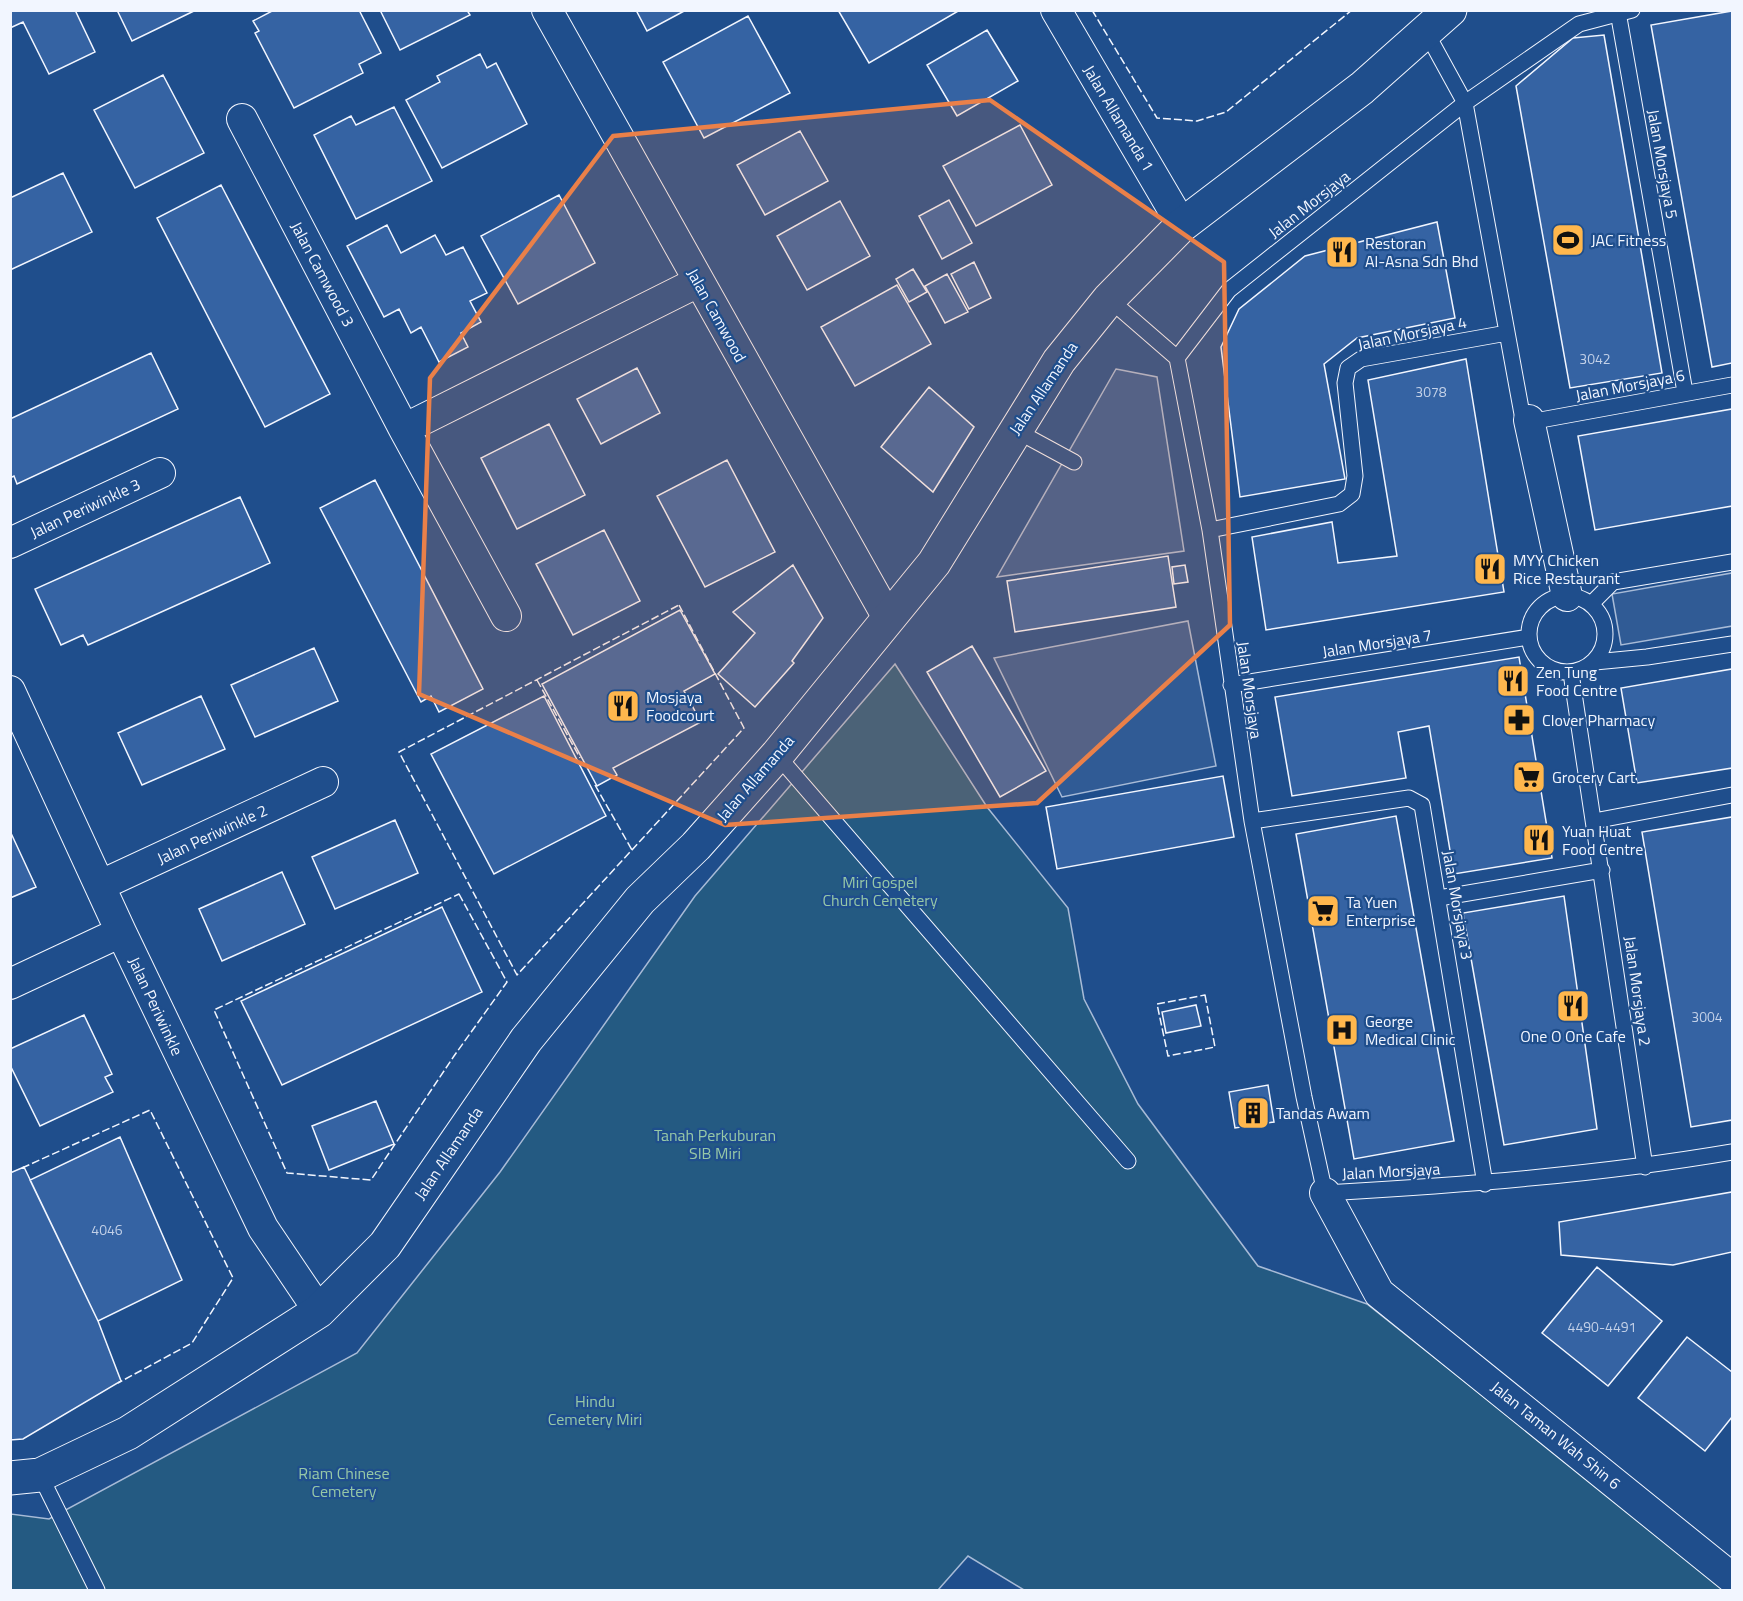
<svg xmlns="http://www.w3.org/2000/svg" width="1743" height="1601" viewBox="0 0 1743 1601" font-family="'Titillium Web',sans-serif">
<rect width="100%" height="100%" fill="#1f4e8c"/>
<path fill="#245a82" stroke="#a8bbd7" stroke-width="1.5" d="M895,664L987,807L1068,908L1084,999L1138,1104L1258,1266L1367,1304L1727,1590H1024L968,1556L938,1590H11V1514L49,1519L357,1353L500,1172L695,896Z"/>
<path fill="#305b95" stroke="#a8bbd7" stroke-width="1.5" d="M1116,369L1157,377L1184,551L997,577Z
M1732,573V626L1621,645L1612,594Z
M1188,621L1216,766L1062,797L994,658Z"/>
<path fill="#3563a3" stroke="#f2f6ff" stroke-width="1.5" d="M10,10H75L95,52L49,74L23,22L10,28Z
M117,10H196L132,41Z
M274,10H359L381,53L359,64L363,73L294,108L255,33L259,31L253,21Z
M380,10H467L470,15L400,50Z
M636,10H686L647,31Z
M838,10H960L869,63Z
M1732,11V363L1712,367L1651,25Z
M748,16L790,93L704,138L663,62Z
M987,30L1018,81L957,116L927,65Z
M1604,35L1662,373L1570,388L1516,86L1573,38Z
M480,54L487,68L496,63L527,124L442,168L406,100L440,82L437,76Z
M163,75L204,153L135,188L94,110Z
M394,107L432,181L356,219L314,135L351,116L356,125Z
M1020,125L1052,185L976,226L943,166Z
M800,131L828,181L765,215L737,165Z
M63,173L92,232L10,270V198Z
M221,185L330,394L265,427L157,218Z
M559,195L595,263L518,304L481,236Z
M949,200L972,243L942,259L919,216Z
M840,201L870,256L807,290L777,236Z
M1437,222L1455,318L1357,338L1324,364L1345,479L1240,497L1221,347L1239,309L1305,256Z
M387,225L401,253L435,235L446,255L463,247L487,293L470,301L481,322L461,333L468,347L439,362L421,327L411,333L399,309L384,317L347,246Z
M974,262L991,298L969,309L951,274Z
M913,269L927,292L909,302L896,279Z
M947,274L968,312L945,323L925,286Z
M897,285L931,344L855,386L821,327Z
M151,353L178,409L17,484L14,476L10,478V419Z
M1466,359L1504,592L1266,630L1252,537L1332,522L1338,563L1397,556L1368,380Z
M637,368L660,413L601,444L577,399Z
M929,387L974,427L933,492L881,447Z
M1732,409V506L1595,530L1578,436Z
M549,424L585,495L517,529L481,458Z
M727,460L775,552L705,587L657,496Z
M375,480L483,689L439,712L431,696L421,702L320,508Z
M240,497L270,563L88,645L83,635L61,645L35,589Z
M604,530L640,601L573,635L536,564Z
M1168,556L1176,607L1015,632L1007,581Z
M793,565L823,618L792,661L794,663L755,707L718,674L755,633L733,612Z
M1185,565L1188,582L1174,584L1172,567Z
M680,610L715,674L684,691L701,722L613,768L617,775L597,786L542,684Z
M972,646L1046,771L1000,797L927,672Z
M314,648L338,701L255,737L231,685Z
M1519,657L1552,858L1454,874L1429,726L1398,732L1406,778L1292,796L1275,697Z
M1732,669V768L1637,783L1621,688Z
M201,696L225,749L142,785L118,733Z
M544,696L606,816L494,874L431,754Z
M1223,776L1234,837L1057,869L1046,807Z
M1396,816L1454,1141L1354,1159L1296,834Z
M1732,817V1120L1691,1127L1642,832Z
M395,820L418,873L335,909L312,857Z
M10,831L36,887L10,898Z
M282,872L305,924L222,961L199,909Z
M1564,896L1597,1129L1504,1145L1463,913Z
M442,907L482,992L282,1085L241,1001Z
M1196,1005L1201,1026L1166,1033L1162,1012Z
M84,1015L112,1074L105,1077L113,1092L40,1126L10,1065V1049Z
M1268,1085L1274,1122L1235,1128L1229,1092Z
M376,1101L394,1144L329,1170L312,1126Z
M120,1137L182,1280L98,1321L30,1180Z
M24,1167L98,1321L121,1381L23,1439L10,1440V1173Z
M1732,1192V1252L1673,1265L1561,1255L1559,1222Z
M1597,1267L1662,1321L1608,1386L1542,1333Z
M1687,1337L1732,1372V1417L1705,1451L1638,1398Z"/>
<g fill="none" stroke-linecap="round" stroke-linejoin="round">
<g stroke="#f2f6ff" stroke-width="17">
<path id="lane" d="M1632,10L1579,24L1465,103L1229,290L1177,358L1210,530L1252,821L1304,1097L1325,1193C1462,1185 1597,1175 1732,1152
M1618,12L1685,392
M1425,30L1465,103L1522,414L1535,421L1732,385
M1109,299L1177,358
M1015,430L1074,462
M1210,530L1339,504L1352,494L1355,476L1345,383L1348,368L1361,359L1507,333
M1529 634a38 38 0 1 1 76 0a38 38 0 1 1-76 0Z
M1591,604L1613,582L1732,562
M1595,662L1647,657L1732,644
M1571,673L1645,1167
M1231,685L1529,637
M777,755L1128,1161
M1252,821L1409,798L1422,805L1485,1184
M1594,821L1732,795
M1439,898L1602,870
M40,1475L97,1590"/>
</g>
<g stroke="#f2f6ff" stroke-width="32">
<path id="street" d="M547,10L888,618
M1056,10L1182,225
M242,119L404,429L698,282
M1529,420L1567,596
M404,429L506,616
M10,543L160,473
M10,691L121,932L263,1228L319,1311
M101,885L323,782
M10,984L121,932
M1325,1193L1379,1293L1732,1578"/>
</g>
<g stroke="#f2f6ff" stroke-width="35">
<path id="secondary" d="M10,1478L40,1475L128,1433L319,1311L385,1245L526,1040L640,900L696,846L777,755L934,563L1059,361L1109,299L1182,225L1362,88L1450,10"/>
</g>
<use href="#lane" stroke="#1f4e8c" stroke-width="15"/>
<use href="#street" stroke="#1f4e8c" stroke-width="30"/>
<use href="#secondary" stroke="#1f4e8c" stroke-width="33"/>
<path stroke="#f2f6ff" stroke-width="1.5" stroke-dasharray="8 3" stroke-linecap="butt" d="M1092,10L1157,118L1197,121L1226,112L1352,10
M679,605L744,728L517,975L399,752Z
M537,680L580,758
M595,785L632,850
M459,894L507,982L454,1056L371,1180L287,1173L214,1010Z
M1205,995L1215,1047L1168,1056L1157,1004Z
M22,1168L150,1110L233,1278L192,1343L118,1383"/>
</g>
<path fill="#ea8049" fill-opacity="0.2" stroke="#ea8049" stroke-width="4.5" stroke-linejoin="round" d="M990,100L1224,262L1230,625L1037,803L725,825L419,694L430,378L613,136Z"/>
<defs>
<g id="stadium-square" transform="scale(1.725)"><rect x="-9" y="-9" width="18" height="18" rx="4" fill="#ffb74d" stroke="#1f4e8c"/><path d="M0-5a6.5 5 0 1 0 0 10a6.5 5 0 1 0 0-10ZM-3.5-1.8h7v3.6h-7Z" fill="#111"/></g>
<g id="restaurant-square" transform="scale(1.725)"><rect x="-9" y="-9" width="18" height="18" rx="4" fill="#ffb74d" stroke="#1f4e8c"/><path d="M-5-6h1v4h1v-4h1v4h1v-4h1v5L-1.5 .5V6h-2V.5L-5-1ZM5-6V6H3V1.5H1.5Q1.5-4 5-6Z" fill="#111"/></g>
<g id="pharmacy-square" transform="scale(1.725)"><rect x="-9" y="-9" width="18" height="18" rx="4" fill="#ffb74d" stroke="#1f4e8c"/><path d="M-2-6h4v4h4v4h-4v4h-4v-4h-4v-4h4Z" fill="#111"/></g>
<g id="supermarket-square" transform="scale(1.725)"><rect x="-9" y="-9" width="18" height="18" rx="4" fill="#ffb74d" stroke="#1f4e8c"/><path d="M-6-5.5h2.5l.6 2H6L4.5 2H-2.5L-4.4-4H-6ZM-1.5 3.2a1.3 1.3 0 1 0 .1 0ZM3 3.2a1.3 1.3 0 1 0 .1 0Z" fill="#111"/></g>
<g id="hospital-square" transform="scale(1.725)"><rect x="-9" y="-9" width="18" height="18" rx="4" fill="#ffb74d" stroke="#1f4e8c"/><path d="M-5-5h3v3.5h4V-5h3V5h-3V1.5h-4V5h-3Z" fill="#111"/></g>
<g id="building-square" transform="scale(1.725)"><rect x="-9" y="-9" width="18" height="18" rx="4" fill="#ffb74d" stroke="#1f4e8c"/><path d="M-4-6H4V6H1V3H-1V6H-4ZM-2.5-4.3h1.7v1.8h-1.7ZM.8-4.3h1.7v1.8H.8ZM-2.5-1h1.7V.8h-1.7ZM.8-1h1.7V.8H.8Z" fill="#111"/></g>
</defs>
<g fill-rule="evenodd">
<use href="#stadium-square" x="1568" y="240"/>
<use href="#restaurant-square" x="1342" y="252"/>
<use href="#restaurant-square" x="1490" y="569"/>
<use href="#restaurant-square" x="1513" y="681"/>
<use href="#restaurant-square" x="623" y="706"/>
<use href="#pharmacy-square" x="1519" y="720"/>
<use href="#supermarket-square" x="1529" y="777"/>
<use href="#restaurant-square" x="1539" y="840"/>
<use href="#supermarket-square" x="1323" y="911"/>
<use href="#restaurant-square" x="1573" y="1006"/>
<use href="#hospital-square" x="1342" y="1030"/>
<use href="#building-square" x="1253" y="1113"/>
</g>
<g text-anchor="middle" stroke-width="4.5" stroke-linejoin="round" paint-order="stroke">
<g font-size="14" fill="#c3d1e8">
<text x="1595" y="364">3042</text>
<text x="1431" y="397">3078</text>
<text x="1707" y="1022">3004</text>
<text x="107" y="1235">4046</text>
<text x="1602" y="1332">4490-4491</text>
</g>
<g font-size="16" fill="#f2f6ff" stroke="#1f4e8c">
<text transform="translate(1119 118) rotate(59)" y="6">Jalan Allamanda 1</text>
<text transform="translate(1663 164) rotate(80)" y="6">Jalan Morsjaya 5</text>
<text transform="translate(1309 204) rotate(-38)" y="6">Jalan Morsjaya</text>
<text transform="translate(323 274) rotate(62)" y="6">Jalan Camwood 3</text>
<text transform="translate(717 315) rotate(61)" y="6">Jalan Camwood</text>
<text transform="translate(1412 333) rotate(-12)" y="6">Jalan Morsjaya 4</text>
<text transform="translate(1630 385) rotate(-11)" y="6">Jalan Morsjaya 6</text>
<text transform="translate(1043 388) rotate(-56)" y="6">Jalan Allamanda</text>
<text transform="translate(85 508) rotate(-25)" y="6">Jalan Periwinkle 3</text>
<text transform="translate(1377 643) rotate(-9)" y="6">Jalan Morsjaya 7</text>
<text transform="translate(1250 690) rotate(82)" y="6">Jalan Morsjaya</text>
<text transform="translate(755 778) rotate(-49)" y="6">Jalan Allamanda</text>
<text transform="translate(212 834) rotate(-25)" y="6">Jalan Periwinkle 2</text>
<text transform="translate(1458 905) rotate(80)" y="6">Jalan Morsjaya 3</text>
<text transform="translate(1638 991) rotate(82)" y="6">Jalan Morsjaya 2</text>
<text transform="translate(156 1006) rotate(65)" y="6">Jalan Periwinkle</text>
<text transform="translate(448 1153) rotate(-56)" y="6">Jalan Allamanda</text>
<text transform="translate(1391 1171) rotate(-3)" y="6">Jalan Morsjaya</text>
<text transform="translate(1556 1435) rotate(39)" y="6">Jalan Taman Wah Shin 6</text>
</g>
<g font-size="16" fill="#f2f6ff" stroke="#1f4e8c" text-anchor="start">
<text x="1591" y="246">JAC Fitness</text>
<text x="1365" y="249">Restoran<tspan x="1365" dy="18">Al-Asna Sdn Bhd</tspan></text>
<text x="1513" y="566">MYY Chicken<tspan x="1513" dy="18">Rice Restaurant</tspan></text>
<text x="1536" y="678">Zen Tung<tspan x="1536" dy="18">Food Centre</tspan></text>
<text x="646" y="703">Mosjaya<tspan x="646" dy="18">Foodcourt</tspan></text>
<text x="1542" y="726">Clover Pharmacy</text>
<text x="1552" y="783">Grocery Cart</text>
<text x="1562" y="837">Yuan Huat<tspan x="1562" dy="18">Food Centre</tspan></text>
<text x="1346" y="908">Ta Yuen<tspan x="1346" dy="18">Enterprise</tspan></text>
<text x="1365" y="1027">George<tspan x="1365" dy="18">Medical Clinic</tspan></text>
<text x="1573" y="1042" text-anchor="middle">One O One Cafe</text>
<text x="1276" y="1119">Tandas Awam</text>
</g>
<g font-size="16" fill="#97c8a6" stroke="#1f4e8c">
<text x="880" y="888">Miri Gospel<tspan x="880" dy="18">Church Cemetery</tspan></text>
<text x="715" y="1141">Tanah Perkuburan<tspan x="715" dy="18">SIB Miri</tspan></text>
<text x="595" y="1407">Hindu<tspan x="595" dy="18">Cemetery Miri</tspan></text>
<text x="344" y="1479">Riam Chinese<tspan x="344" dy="18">Cemetery</tspan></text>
</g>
</g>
<rect width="1743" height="1601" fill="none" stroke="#f2f6ff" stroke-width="24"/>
</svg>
